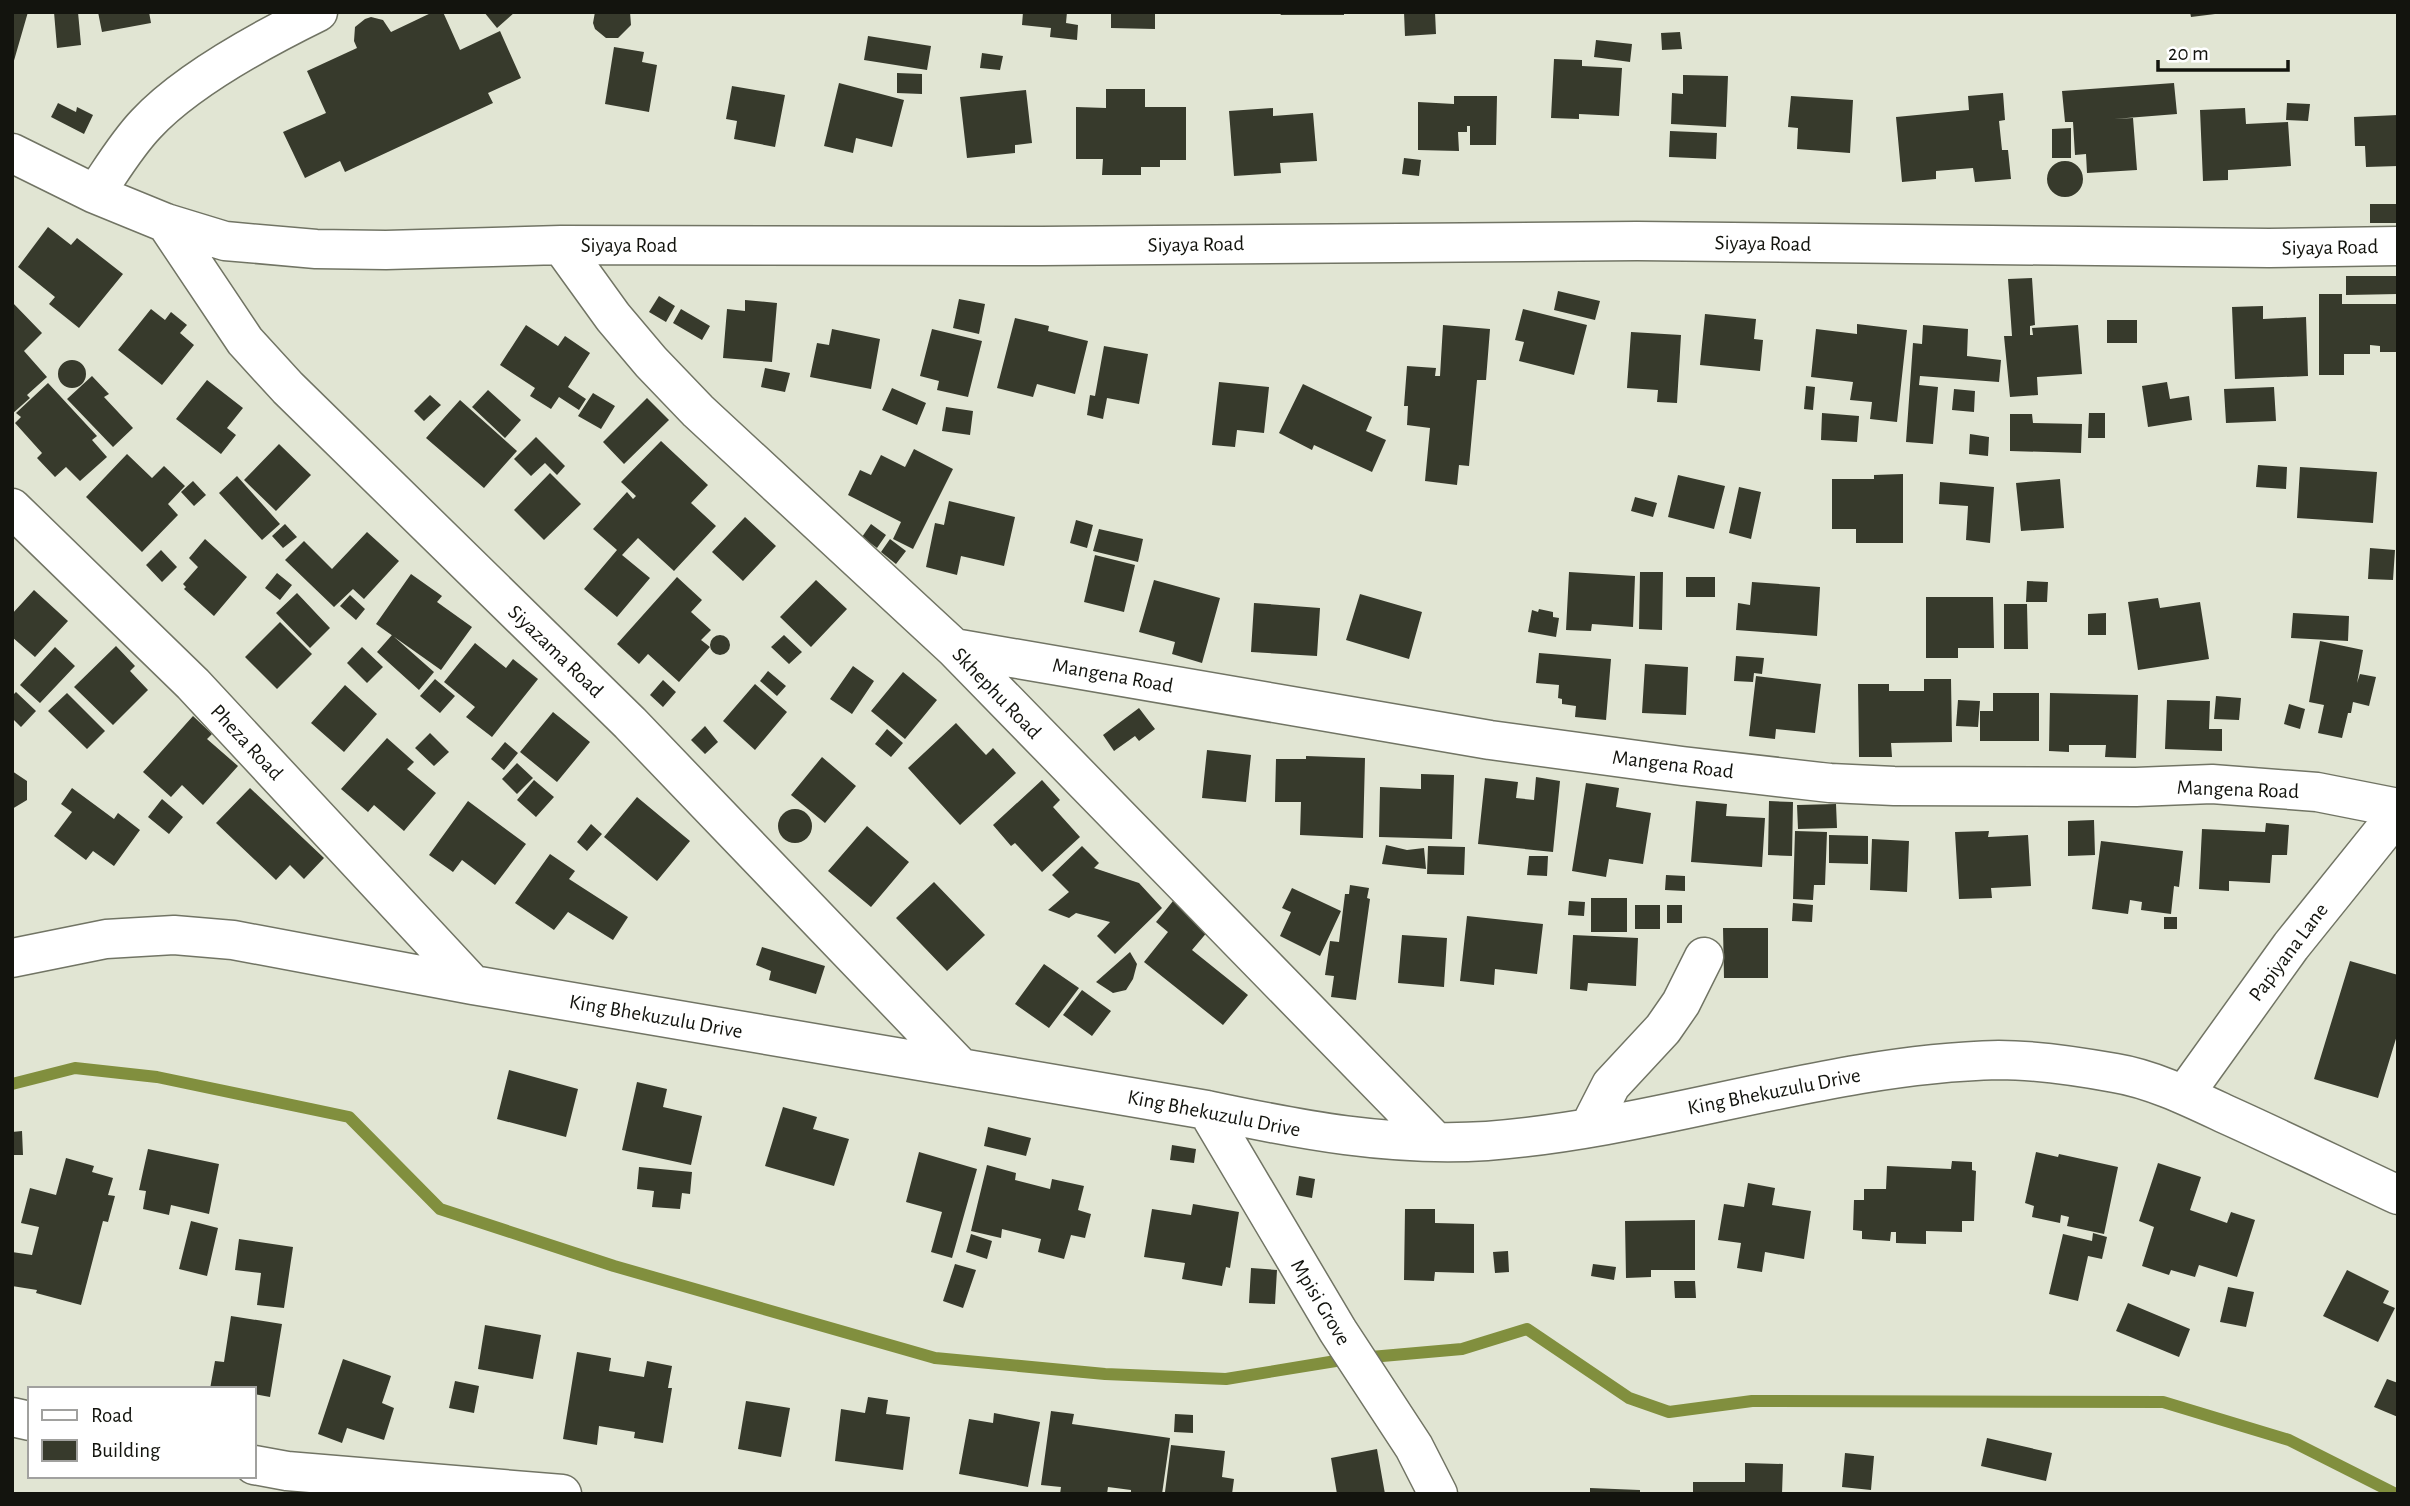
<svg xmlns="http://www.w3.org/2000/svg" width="2410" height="1506" viewBox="0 0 2410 1506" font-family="'Alegreya Sans',sans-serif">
<rect width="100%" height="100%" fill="#e1e5d3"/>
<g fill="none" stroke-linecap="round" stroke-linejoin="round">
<path stroke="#818f3e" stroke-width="12" d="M12,1084L75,1068L157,1077L349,1117L440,1209L614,1266L935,1358L1105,1374L1226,1379L1348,1359L1462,1349L1527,1329L1629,1398L1669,1412L1752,1401L2163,1402L2289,1440L2396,1494"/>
</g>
<path fill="#373a2c" d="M12,12H28L13,64L12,63Z
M54,12H78L81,45L57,48Z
M98,12H149L151,23L102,32Z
M433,12H443L460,50L500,31L521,78L488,93L493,103L345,172L340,161L305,178L283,132L326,113L307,71L357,48L354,41L355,27L365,19L371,17L383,20L391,32Z
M484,12H515L497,28Z
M595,12H630L631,25L618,38H606L595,29L593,23Z
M1023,12H1067L1066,23L1078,25L1077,40L1050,37L1051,28L1022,25Z
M1111,12H1155V29L1111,28Z
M1279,12H1344V15H1281Z
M1404,12H1435L1436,34L1405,36Z
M2190,12H2215V14L2191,17Z
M1680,32L1682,49L1662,50L1661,33Z
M868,36L931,46L927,70L864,60Z
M1596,40L1632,44L1630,62L1594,57Z
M614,47L644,52L642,62L657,65L649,112L605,104Z
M982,53L1003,56L1000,70L980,68Z
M1554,59L1582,60V66L1622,68L1619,116L1579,114V119L1551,118Z
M897,73L922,74V94L897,93Z
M1683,75L1728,76L1726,127L1671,124L1672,93L1683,94Z
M839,83L904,100L892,147L856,138L853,153L824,146Z
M2174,83L2177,114L2114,119L2133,118L2137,170L2087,173L2086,154L2075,155L2073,122H2065L2062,91Z
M732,86L785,95L775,147L734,139L737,121L726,119Z
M1106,89H1145V107H1186V160H1160V167H1141V175H1102L1103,159H1076V107L1106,108Z
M1026,90L1032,143L1015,145V153L967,158L960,97Z
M2003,93L2005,120L1999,121L2002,150H2008L2011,179L1975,182L1973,168L1936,171V179L1902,182L1896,117L1969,110L1968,96Z
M1454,96H1497L1496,145H1470V126H1467V132H1458L1459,151L1418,150V102L1454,104Z
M1791,96L1853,100L1850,153L1797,149L1798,128L1788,127Z
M58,103L76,112L77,107L93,115L84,134L51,117Z
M2287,103L2310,104L2308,121L2286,120Z
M1273,108V116L1313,113L1317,161L1280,163L1281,173L1234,176L1229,111Z
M2245,108L2246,124L2288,122L2291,166L2228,170V180L2203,181L2200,110Z
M2398,115V166L2366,167L2365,146H2355L2354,117Z
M2071,128V158H2052V129Z
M1670,131L1717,133L1716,159L1669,157Z
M1404,158L1421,160L1419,176L1402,174Z
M2047 179a18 18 0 1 1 36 0a18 18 0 1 1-36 0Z
M2370,204H2398V223H2370Z
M48,227L71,245L77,238L123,274L79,328L49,304L55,297L18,267Z
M2346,276H2398V294L2346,295Z
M2032,278L2035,325L2030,326V335H2033L2032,328L2078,325L2082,374L2037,377L2038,395L2010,397L2004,336H2012L2008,279Z
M1558,291L1600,301L1595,320L1554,310Z
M2319,294H2342V304H2398V352H2380V346L2370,345V354H2344V375H2319Z
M659,296L675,306L666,322L649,312Z
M959,299L985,304L979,334L953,328Z
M745,300L777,303L772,362L723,358L727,309L745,311Z
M12,302L42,333L24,351L47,377L27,395L30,398L12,414Z
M2263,306V319L2306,317L2308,376L2235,379L2232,307Z
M151,309L165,320L171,312L187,325L180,333L194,345L162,385L118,350Z
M681,309L710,326L702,340L673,323Z
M1523,309L1587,325L1574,375L1519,361L1524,342L1515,340Z
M1705,314L1756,319L1754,339L1763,340L1760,371L1700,365Z
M1015,318L1049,326L1048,331L1088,341L1075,394L1037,384L1033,397L997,388Z
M2107,320H2137V343H2107Z
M1857,324L1907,330L1897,422L1870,419L1872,402L1850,400L1853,382L1811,377L1816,329L1857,334Z
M526,325L558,346L565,336L590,353L568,387L586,399L579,410L559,397L551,409L530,396L535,388L500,365Z
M1443,325L1490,329L1486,380H1477L1469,466L1459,465L1457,485L1425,481L1430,428L1407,425L1408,406H1404L1407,366L1436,368L1435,376H1440Z
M1923,325L1968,329L1967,356L2001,360L1999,382L1920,376L1919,385L1938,387L1933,444L1906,442L1913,343L1922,344Z
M832,329L880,339L871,389L810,377L817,343L829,345Z
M932,329L982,341L968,397L937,390L939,381L920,376Z
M1631,332L1681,335L1677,403L1657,402L1658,390L1627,388Z
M1104,346L1148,354L1139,404L1107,398L1103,419L1087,415L1090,395L1095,396Z
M58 374a14 14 0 1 1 28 0a14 14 0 1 1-28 0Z
M765,368L790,373L785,392L761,387Z
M92,376L109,394L104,397L133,428L113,447L67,399Z
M207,380L243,408L227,428L236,435L221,454L176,419Z
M1219,382L1269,387L1264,433L1237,430L1235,447L1212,445Z
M2167,382L2170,399L2189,396L2192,420L2148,427L2142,386Z
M48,383L97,436L92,440L107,457L80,481L66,467L55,477L37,458L42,453L15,423L21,417L16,413Z
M1303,384L1372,417L1366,431L1386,440L1372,472L1314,445L1312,450L1279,433Z
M1806,386L1815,387L1813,410L1804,409Z
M2274,387L2276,421L2226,423L2224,389Z
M892,388L926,403L917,425L882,410Z
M1954,389L1975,391L1974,412L1952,410Z
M488,390L521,420L505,438L472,407Z
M593,393L615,406L601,429L578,416Z
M430,395L441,405L424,421L414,411Z
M647,398L669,420L624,464L603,442Z
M460,400L517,451L484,488L426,438Z
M946,407L973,411L970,435L942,431Z
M1822,413L1859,416L1857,442L1821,440Z
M2089,413H2105V438H2088Z
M2010,414H2032L2033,423L2082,424L2081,453L2010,451Z
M1970,434L1989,437L1988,456L1969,454Z
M536,437L565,466L557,475L545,463L531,476L514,459Z
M661,441L708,485L691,503L716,526L674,571L638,538L622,555L650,578L617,617L584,589L617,550L593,529L627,492L633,499L636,496L621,482Z
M279,444L311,475L276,511L244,480Z
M914,449L953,469L913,549L893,539L901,522L848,495L860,470L871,475L881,455L905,467Z
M127,454L152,478L164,466L185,486L168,504L178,515L142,552L86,497Z
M2258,465L2287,467L2286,489L2256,487Z
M2300,467L2377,472L2373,523L2297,518Z
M550,473L581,504L544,540L514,510Z
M1903,474V543H1856V529H1832V479H1874V475Z
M1678,475L1725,486L1714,529L1668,517Z
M237,476L280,524L262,540L219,493Z
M2060,479L2064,528L2021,531L2016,483Z
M193,481L206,495L194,506L181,492Z
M1940,482L1994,487L1990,543L1966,540L1968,506L1939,504Z
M1739,487L1761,492L1751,539L1729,533Z
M1635,497L1657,503L1653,517L1631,511Z
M949,501L1015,517L1004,566L961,556L957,575L926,567L935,523L944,525Z
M745,517L776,546L743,581L712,552Z
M1076,520L1093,525L1087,548L1070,543Z
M285,524L297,537L283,548L272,536Z
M871,524L886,535L877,548L862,537Z
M1099,529L1143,539L1138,562L1093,551Z
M367,532L399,561L364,599L353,589L334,607L285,560L304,541L332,569Z
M205,539L247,577L214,616L184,589L186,587L183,584L198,567L189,558Z
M890,539L906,551L896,564L881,552Z
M2370,548L2395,550L2393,580L2368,579Z
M161,550L177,567L162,582L146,565Z
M1095,555L1135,565L1124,612L1084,602Z
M1569,572L1635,576L1633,627L1592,624L1591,631L1566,630Z
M1640,572H1663L1662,630L1639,629Z
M277,573L292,585L280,600L265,588Z
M411,574L442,596L437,602L472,627L441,670L376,624Z
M677,577L702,600L691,612L711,630L701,640L710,647L679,682L648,654L639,664L617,644Z
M1686,577H1715V597H1686Z
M816,580L847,609L811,647L780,617Z
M1154,580L1220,598L1202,663L1172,654L1175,642L1139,632Z
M2027,581L2048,582L2047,602H2026Z
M1752,582L1820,587L1817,636L1736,630L1738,603L1750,605Z
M34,590L68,621L35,657L12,637V614Z
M297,593L330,628L310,648L276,613Z
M1360,594L1422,612L1409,659L1346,640Z
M350,595L365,609L356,620L340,606Z
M1926,597H1993L1994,648H1958V658H1926Z
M2158,598L2160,608L2200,602L2209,659L2138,670L2128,602Z
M1254,603L1320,608L1317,656L1251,652Z
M2004,604H2027L2028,649H2004Z
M1539,609L1553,612V617L1559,618L1556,637L1528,632L1532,610L1538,612Z
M2106,613V635H2088V614Z
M2293,613L2349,616L2348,641L2291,638Z
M280,622L312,654L277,689L245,657Z
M392,635L434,672L419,690L377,652Z
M784,635L802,652L789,664L771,647Z
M710 645a10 10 0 1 1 20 0a10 10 0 1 1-20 0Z
M2320,641L2363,650L2357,683L2360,674L2376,677L2369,706L2353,702L2351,713H2348L2342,738L2318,733L2324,705L2309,702Z
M475,643L506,668L513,659L538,679L492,737L466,717L475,707L444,682Z
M116,646L135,666L130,671L148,690L113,725L74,687Z
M55,647L75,666L40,703L20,685Z
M362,647L383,667L367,683L347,663Z
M1539,653L1611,659L1606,720L1575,717L1576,706L1562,704V699L1558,698L1559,685L1536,683Z
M1736,656L1764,658L1762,674L1754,673L1753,682L1734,681Z
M1645,664L1688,667L1686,715L1642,713Z
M853,666L874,681L852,714L830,699Z
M768,671L786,686L777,696L760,681Z
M903,672L937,700L905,739L871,711Z
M1756,676L1821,684L1815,733L1776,729L1775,739L1749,736Z
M435,679L455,696L440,713L420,696Z
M1924,679H1951L1952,742L1891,743L1892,757H1859L1858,684H1889V691H1924Z
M663,680L676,692L663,707L650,695Z
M755,684L787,712L755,750L723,721Z
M345,685L377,714L344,752L311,723Z
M16,692L36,711L21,727L12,718V696Z
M67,693L105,731L87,749L48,711Z
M1993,693H2039V741H1980V711H1993Z
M2050,693L2138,695L2136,758L2105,757L2106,745H2069V752L2049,751Z
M2216,696L2241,698L2239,720L2214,719Z
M1958,700L1980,701L1978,727L1956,726Z
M2167,700L2210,701L2209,729H2222V751L2165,749Z
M2289,704L2305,709L2300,729L2284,724Z
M1139,708L1155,729L1139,741L1135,736L1114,751L1103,735Z
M553,712L590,742L557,782L520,752Z
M193,716L212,734L207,739L238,766L203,805L182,785L171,797L143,772Z
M956,723L986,755L993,748L1016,773L960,825L908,768Z
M705,726L718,742L705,754L691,740Z
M887,729L903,743L891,757L875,744Z
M430,733L449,752L434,766L415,748Z
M387,738L414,762L407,769L436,793L404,831L374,805L368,812L341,789Z
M505,742L518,753L504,770L491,759Z
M1207,750L1251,755L1246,802L1202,798Z
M1306,756L1365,758L1363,838L1300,835L1301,802H1275L1276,759H1306Z
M822,757L856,786L825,823L791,795Z
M517,763L533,778L517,794L502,779Z
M12,771L27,781V800L12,809Z
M1421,774L1454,775L1452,839L1379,837L1380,787L1421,789Z
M1536,777L1560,781L1553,852L1478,844L1485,778L1518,782L1516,798L1534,800Z
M534,780L554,797L536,817L517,800Z
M1042,780L1060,800L1053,807L1080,837L1042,872L1015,843L1011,846L993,825Z
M1586,783L1619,788L1616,807L1651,813L1643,864L1609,859L1606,877L1572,871Z
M72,788L114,819L118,813L140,830L114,866L93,851L86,860L54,836L72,812L61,804Z
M250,788L324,858L304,879L290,865L276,880L216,823Z
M637,797L690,841L657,881L604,837Z
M162,799L183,817L169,834L148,817Z
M468,801L526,844L495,885L462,860L453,872L429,855Z
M1696,801L1727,804L1726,816L1765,818L1762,867L1691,862Z
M1769,801L1793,802L1792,856L1768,855Z
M1836,804L1837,828L1798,829L1797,805Z
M778 826a17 17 0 1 1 34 0a17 17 0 1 1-34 0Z
M2094,820L2095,855L2068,856V821Z
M2266,823L2289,825L2287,855H2272L2270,883L2229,881V891L2199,889L2202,829L2265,832Z
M591,824L602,834L587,851L577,842Z
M867,826L909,862L871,907L828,871Z
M1795,831L1827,832L1825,885H1814L1813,900L1793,899Z
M1989,831L1988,837L2028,835L2031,886L1991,888L1992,898L1959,899L1955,832Z
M1829,835L1868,836V864L1829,863Z
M1872,839L1909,841L1907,892L1870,890Z
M2101,841L2183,851L2179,887L2174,886L2171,914L2141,910L2142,902L2130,900L2128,914L2092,909Z
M1386,845L1407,850L1424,848L1426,869L1382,864Z
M1082,846L1099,863L1094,868L1139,883L1162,908L1115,954L1097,936L1110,922L1076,913L1069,918L1048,910L1069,892L1052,875Z
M1428,846L1465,847L1464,875L1427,874Z
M550,854L575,871L569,879L628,917L613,940L568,912L554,930L515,903Z
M1529,856H1548L1547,876L1527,875Z
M1666,875L1685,876V891L1665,890Z
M934,882L985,935L947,971L896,918Z
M1350,885L1369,888L1367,898L1370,899L1356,1000L1331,997L1334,976L1325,975L1330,941L1339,942L1345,894H1349Z
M1292,888L1341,911L1320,956L1280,936L1291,912L1282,908Z
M1591,898H1627V932H1591Z
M1173,901L1209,930L1192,950L1248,995L1223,1025L1144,962L1168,932L1156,922Z
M1569,901L1585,902L1584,916L1568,915Z
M1793,903L1813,905L1812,922L1792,921Z
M1635,905H1660V929H1635Z
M1667,905H1682V923H1667Z
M1467,916L1543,924L1537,974L1495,969L1494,985L1460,981Z
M2164,917H2177V929H2164Z
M1723,928H1768V978H1724Z
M1402,935L1447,938L1444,987L1398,983Z
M1573,935L1638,938L1636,986L1588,983L1587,991L1570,989Z
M762,947L825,966L816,994L769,980L771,971L756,965Z
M1130,952L1137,964L1133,979L1126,990L1113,993L1096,982Z
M2350,961L2398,975V1032L2378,1098L2314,1079Z
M1044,964L1079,988L1049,1028L1015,1004Z
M1082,990L1111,1011L1092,1036L1063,1015Z
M509,1070L578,1089L566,1137L497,1119Z
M637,1082L667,1089L663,1107L702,1116L691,1165L622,1150Z
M783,1107L817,1117L813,1129L849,1139L834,1186L765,1166Z
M988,1127L1031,1138L1026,1156L984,1146Z
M22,1131L23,1155H12V1132Z
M1172,1145L1196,1149L1194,1163L1170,1160Z
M148,1149L219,1164L209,1214L171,1205L169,1215L143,1209L146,1191L139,1190Z
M919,1152L977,1169L952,1258L931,1252L942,1212L906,1202Z
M2036,1152L2058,1157L2059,1154L2118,1167L2104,1234L2067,1226L2069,1217L2061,1215L2060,1223L2032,1217L2034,1206L2025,1203Z
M66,1158L94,1166L92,1172L113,1178L108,1195L115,1196L108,1222L103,1221L81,1305L36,1293L37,1290L12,1286V1252L32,1255L39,1227L21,1223L30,1188L56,1195Z
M1952,1161L1972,1162V1170L1976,1171L1974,1221H1962V1232L1926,1231V1244L1896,1243V1232H1891L1890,1241L1862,1239V1231L1853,1230L1854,1200H1864V1189H1886L1887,1166L1951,1169Z
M2158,1163L2201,1177L2190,1210L2227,1223L2231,1212L2255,1220L2237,1277L2199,1265L2195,1277L2171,1270L2169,1275L2142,1266L2154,1227L2139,1221Z
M987,1165L1016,1173L1015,1180L1050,1189L1052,1179L1084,1186L1078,1210L1091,1214L1085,1238L1071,1235L1064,1259L1038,1252L1041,1239L1002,1229L1001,1238L971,1231Z
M639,1167L692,1172L690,1194L682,1193L680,1209L652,1207L654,1191L637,1189Z
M1299,1176L1315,1179L1312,1198L1296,1195Z
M1748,1183L1775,1188L1772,1205L1811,1211L1804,1259L1765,1252L1762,1272L1737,1268L1741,1243L1718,1240L1724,1204L1744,1207Z
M1193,1204L1239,1212L1230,1268L1226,1267L1222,1286L1182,1279L1185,1263L1144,1257L1152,1209L1191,1215Z
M1405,1209H1435V1223L1474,1224V1273L1435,1272L1434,1281L1404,1280Z
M1695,1220V1270H1651V1277L1626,1278L1625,1221Z
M191,1221L218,1228L207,1276L179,1269Z
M2093,1233L2107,1237L2102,1259L2088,1256L2078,1301L2049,1294L2063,1234L2092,1241Z
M971,1234L992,1241L987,1259L966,1252Z
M239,1239L293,1247L284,1308L257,1305L261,1273L235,1270Z
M1508,1251L1509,1272L1495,1273L1493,1252Z
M955,1264L976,1270L963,1308L943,1301Z
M1593,1264L1616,1267L1614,1280L1591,1276Z
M1251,1268L1277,1270L1275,1304L1249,1303Z
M2347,1270L2389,1291L2383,1303L2395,1308L2378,1342L2323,1316Z
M1674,1281H1695L1696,1298H1675Z
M2228,1287L2254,1292L2246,1327L2220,1322Z
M2128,1303L2190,1329L2179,1357L2116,1331Z
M231,1316L282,1324L270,1397L254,1394V1389H210L215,1361L224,1362Z
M485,1325L541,1335L533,1379L478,1369Z
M577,1352L611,1358L609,1371L644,1377L647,1361L672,1366L668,1388H672L663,1443L634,1438L635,1432L599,1426L597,1445L563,1439Z
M343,1359L391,1376L382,1403L394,1408L384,1440L347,1428L342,1443L318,1434Z
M2387,1379L2398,1383V1417L2374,1407Z
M455,1381L479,1386L474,1413L449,1408Z
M868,1397L888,1400L886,1414L910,1417L903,1470L835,1461L841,1409L865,1413Z
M746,1401L790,1408L781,1457L738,1449Z
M1051,1411L1074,1414L1072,1424L1170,1438L1162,1494H1131V1490L1108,1487L1107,1494H1060L1061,1487L1041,1485Z
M994,1413L1040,1422L1028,1487L959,1474L969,1419L993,1423Z
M1175,1414L1193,1415V1433L1174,1432Z
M1987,1438L2052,1453L2046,1481L1981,1466Z
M1171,1445L1225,1451L1222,1477L1234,1479L1232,1494L1165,1492Z
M1377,1449L1385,1494H1337L1331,1458Z
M1845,1453L1874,1456L1871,1490L1842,1487Z
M1745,1463L1783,1464L1782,1494H1693V1482H1745Z
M1590,1488L1640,1490V1494H1590Z"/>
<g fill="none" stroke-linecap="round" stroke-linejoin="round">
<g stroke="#717464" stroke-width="41">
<path id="minor" d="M12,153L95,194L166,223L225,241L316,249L386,250L561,245L1042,246L1637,241L2269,248L2398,246
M95,194C111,171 126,145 146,124C186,81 265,38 318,12
M166,223L245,341L288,388L630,723L961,1068
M561,245L613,317L651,362L698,411L954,648L1435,1141
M12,508L193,684L473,985
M954,648L1490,740L1682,766L1830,783L1894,786L2136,787L2212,784L2317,792L2398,808
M12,958L106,939L174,935L233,940L473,985L1207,1110C1301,1130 1390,1147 1487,1141C1660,1128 1825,1064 1999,1060C2032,1060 2082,1067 2115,1073C2152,1079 2191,1098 2225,1114C2283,1140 2340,1168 2398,1195
M2184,1095L2291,946L2398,813
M1207,1110L1338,1331L1414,1447L1438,1494
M1589,1128L1611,1085L1663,1029L1681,1003L1704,957
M12,1417L30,1421
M254,1465L287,1471L562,1494"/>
</g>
<use href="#minor" stroke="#fff" stroke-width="38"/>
</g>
<g text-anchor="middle" stroke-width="7" stroke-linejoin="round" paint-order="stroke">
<g font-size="21" fill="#13140e" stroke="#fff">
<text transform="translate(1763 243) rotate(1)" y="7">Siyaya Road</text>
<text transform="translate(1196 244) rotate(-1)" y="7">Siyaya Road</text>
<text x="629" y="252">Siyaya Road</text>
<text transform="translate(2330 247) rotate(-1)" y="7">Siyaya Road</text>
<text transform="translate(556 651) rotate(44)" y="7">Siyazama Road</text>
<text transform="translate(1113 675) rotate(10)" y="7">Mangena Road</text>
<text transform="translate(997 693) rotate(46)" y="7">Skhephu Road</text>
<text transform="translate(247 742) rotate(47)" y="7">Pheza Road</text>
<text transform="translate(1673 764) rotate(7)" y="7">Mangena Road</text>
<text transform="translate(2238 789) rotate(2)" y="7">Mangena Road</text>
<text transform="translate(2288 952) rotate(-53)" y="7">Papiyana Lane</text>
<text transform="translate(656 1016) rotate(10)" y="7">King Bhekuzulu Drive</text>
<text transform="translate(1774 1091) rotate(-11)" y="7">King Bhekuzulu Drive</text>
<text transform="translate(1214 1113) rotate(11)" y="7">King Bhekuzulu Drive</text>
<text transform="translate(1321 1302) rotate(59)" y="7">Mpisi Grove</text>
</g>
</g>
<rect width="2410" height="1506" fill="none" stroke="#13140e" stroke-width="28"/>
<rect x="28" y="1387" width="228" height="91" fill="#ffffff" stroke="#a1a19f" stroke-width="2"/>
<rect x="42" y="1410" width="35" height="10" fill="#ffffff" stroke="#a1a19f" stroke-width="2"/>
<text x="91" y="1422" font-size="21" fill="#13140e">Road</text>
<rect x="42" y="1440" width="35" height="21" fill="#373a2c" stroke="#a1a19f" stroke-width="2"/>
<text x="91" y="1457" font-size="21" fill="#13140e">Building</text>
<path d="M2158 60v10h130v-10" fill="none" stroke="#13140e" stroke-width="3.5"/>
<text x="2168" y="60" font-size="21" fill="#13140e" stroke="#ffffff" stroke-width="5" paint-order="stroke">20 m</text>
</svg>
